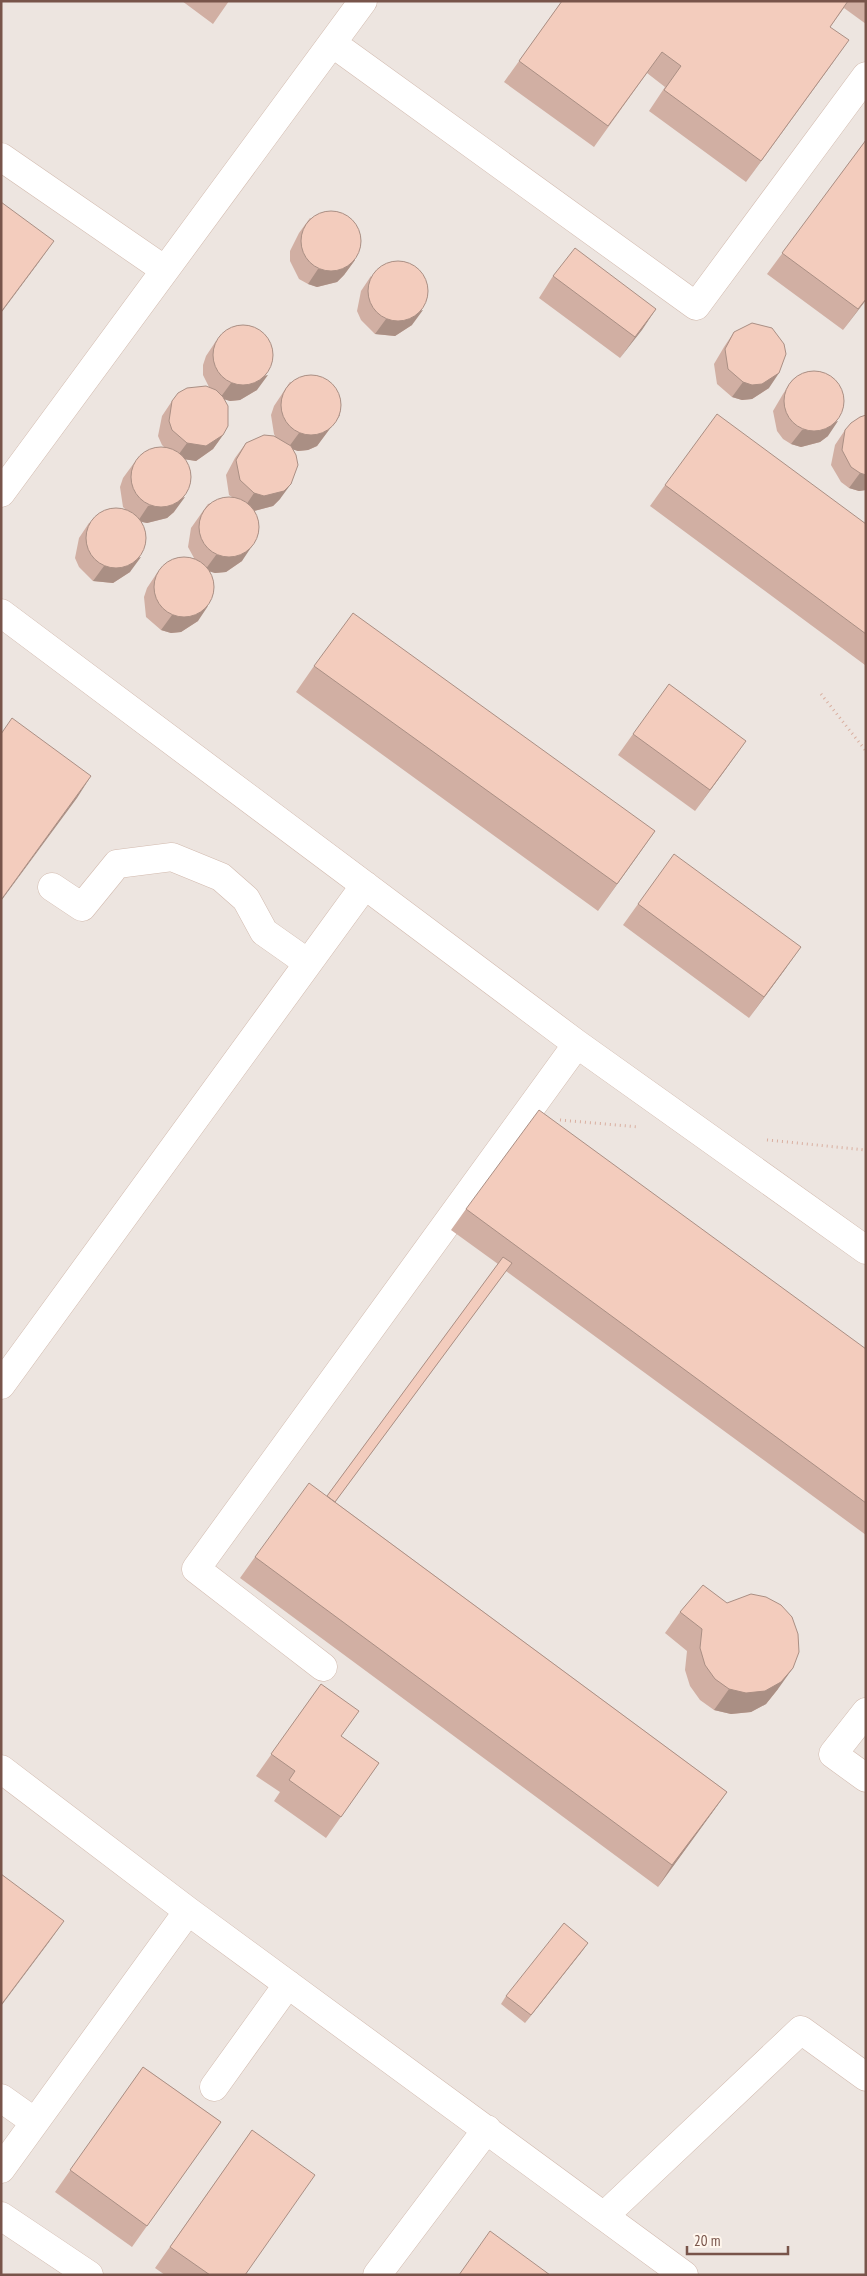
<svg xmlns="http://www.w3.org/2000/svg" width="867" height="2276" viewBox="0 0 867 2276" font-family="'PT Sans Narrow',sans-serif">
<rect width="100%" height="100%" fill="#fdf1e6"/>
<path fill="#ede5e0" d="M1,1H866V2275H1Z"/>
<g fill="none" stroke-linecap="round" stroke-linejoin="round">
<g stroke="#d2baae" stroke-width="29">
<path id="minor" d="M332,43L696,306L866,76
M1,157L165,270
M1,493L363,1
M1,613L577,1044L866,1250
M52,887L82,907L117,864L172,857L221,877L246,899L264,932L308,963
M1,1385L365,885
M323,1667L196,1569L577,1044
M866,1712L833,1754L866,1778
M1,1769L188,1911L684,2275
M214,2087L288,1984
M1,2098L35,2122
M1,2169L188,1911
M1,2216L89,2275
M604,2216L801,2030L866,2077
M377,2275L487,2129"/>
</g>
<path stroke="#d9afa0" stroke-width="3" stroke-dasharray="1 4" stroke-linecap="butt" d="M821,694L866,751
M560,1120L639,1127
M767,1140L866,1150"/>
<use href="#minor" stroke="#fff" stroke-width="28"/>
</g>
<path fill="#d1afa3" d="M182,1H229L213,24Z
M562,1H866V24L844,8L830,27L834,61L746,182L649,111L665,87L647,73L594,147L504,82Z
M866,140V300L843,330L767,274Z
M310,218L355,260L344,275L337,282L317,287L308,284L299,279L290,261V251L299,233Z
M371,276L412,325L395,336L375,334L361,320L357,311L361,291Z
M553,276L656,309L620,358L539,298Z
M734,332L769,388L752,399L742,400L732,397L717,384L714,364L724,347Z
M216,341L257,390L240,400L230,401L224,399L223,435L213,449L196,461L185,459L174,512L167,518L147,523L142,522L130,572L113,583L93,581L79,567L75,558L79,538L89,523L125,509L123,507L120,487L123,478L134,463L164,447L162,445L158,436L162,416L172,401L209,387L203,375V365L206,356Z
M793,379L828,436L820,442L801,447L791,444L783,439L777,431L773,411L783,394Z
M290,382L340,415L317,446L308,450L298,451L293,449L280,499L273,506L254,511L242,561L226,572L215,573L208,571L198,621L181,632L171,633L161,630L146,617L144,597L147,588L157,573L194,558L188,547L191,528L208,504L232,497L229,495L226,475L235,458L246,443L275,436L274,434L271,415L274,406Z
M866,415V490L859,491L849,488L841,482L831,465L835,445L845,430Z
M665,485L866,524V664L865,665L650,506Z
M314,666L655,831L598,911L296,692Z
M633,734L731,762L695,811L618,755Z
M638,904L786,968L749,1018L623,925Z
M466,1209L866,1349V1535L506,1271L335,1502L727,1792L658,1887L240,1578L255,1557L327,1496L498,1264L451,1230Z
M727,1603L778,1689L766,1704L751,1712L731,1714L714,1710L700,1700L690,1686L685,1670L687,1651L665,1633L680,1612Z
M321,1684L341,1736L379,1763L326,1838L274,1801L280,1792L256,1776Z
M583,1950L525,2023L501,2004L506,1996Z
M143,2067L221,2122L132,2247L55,2192Z
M252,2130L245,2275H165L155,2268Z"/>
<path fill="#aa8f84" d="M849,40L834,61L746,182L761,161Z
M54,241L39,262L1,313V312Z
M355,260L344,275L337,282L317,287L308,284L318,269Z
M866,299V300L843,330Z
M656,309L642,330L620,358L635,337Z
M423,310L412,325L395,336L375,334L386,319Z
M779,373L769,388L752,399L742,400L732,397L743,382Z
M268,375L257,390L240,400L230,401L220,398L231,383Z
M340,415L317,446L308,450L298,451L288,448L299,433Z
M838,421L828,436L820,442L801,447L791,444L802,430Z
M223,435L213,449L196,461L176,458L187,443Z
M860,473L866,475V490L859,491L849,488Z
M291,484L280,499L273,506L254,511L244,508L254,493Z
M185,497L174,512L167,518L147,523L138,521L148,506Z
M252,546L242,561L226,572L215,573L205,570L216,555Z
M141,557L130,572L113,583L93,581L104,566Z
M208,606L198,621L181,632L171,633L161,630L172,615Z
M746,741L731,762L695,811L710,790Z
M91,776L77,798L1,901V900Z
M655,831L636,858L598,911L617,884Z
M801,947L786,968L749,1018L764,997Z
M793,1668L778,1689L766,1704L751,1712L731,1714L714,1710L729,1689Z
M727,1792L712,1813L658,1887L672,1865Z
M64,1921L49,1942L1,2006V2005Z
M588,1943L583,1950L525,2023L531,2015Z"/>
<path fill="#f3ccbd" stroke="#aa8f84" d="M562,1H848L830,27L849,40L761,161L664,90L681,66L662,52L608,126L519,61Z
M866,140V299L858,309L782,253Z
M1,202L54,241L1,312Z
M301 241a30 30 0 1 1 60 0a30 30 0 1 1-60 0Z
M575,248L656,309L635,337L553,276Z
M368 291a30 30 0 1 1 60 0a30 30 0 1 1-60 0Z
M752,323L772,328L784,344L786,354L779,373L762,384L752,385L743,382L728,369L725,349L734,332Z
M213 355a30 30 0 1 1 60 0a30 30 0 1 1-60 0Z
M784 401a30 30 0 1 1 60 0a30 30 0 1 1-60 0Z
M281 405a30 30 0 1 1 60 0a30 30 0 1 1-60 0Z
M206,386L216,390L223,397L228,406V426L223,435L206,446L187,443L172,430L169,421L172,401L178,393L187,388Z
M717,414L866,524V634L665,485Z
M866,415V475L860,473L851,467L842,450L845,430L851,423L860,417Z
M264,435L274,436L291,446L296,455L298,465L291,484L284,491L264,496L254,493L240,480L236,460L246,443Z
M131 477a30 30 0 1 1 60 0a30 30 0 1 1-60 0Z
M199 527a30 30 0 1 1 60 0a30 30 0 1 1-60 0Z
M86 538a30 30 0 1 1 60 0a30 30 0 1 1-60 0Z
M154 587a30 30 0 1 1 60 0a30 30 0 1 1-60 0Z
M353,613L655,831L617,884L314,666Z
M669,684L746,741L710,790L633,734Z
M12,718L91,776L1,900V734Z
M674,854L801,947L764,997L638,904Z
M539,1110L866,1349V1503L466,1209Z
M503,1257L512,1263L335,1502L327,1496Z
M309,1483L727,1792L672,1865L255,1557Z
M703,1585L727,1603L751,1594L766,1597L781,1605L792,1617L798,1634L799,1652L793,1668L781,1682L765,1691L746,1693L729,1689L715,1679L705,1665L700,1648L702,1629L680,1612Z
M321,1684L359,1711L341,1736L379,1763L341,1817L289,1780L295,1771L271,1754Z
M1,1874L64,1921L1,2005Z
M564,1923L588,1943L531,2015L506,1996Z
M143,2067L221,2122L147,2226L70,2170Z
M252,2130L315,2175L245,2275H210L170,2247Z
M490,2231L550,2275H459Z"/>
<rect width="867" height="2276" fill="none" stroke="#78544a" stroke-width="5"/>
<path d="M687 2246v8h101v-8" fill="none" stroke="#78544a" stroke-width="2.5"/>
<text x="694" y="2246" font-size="15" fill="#78544a" stroke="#fff6ed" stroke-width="4" paint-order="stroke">20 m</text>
</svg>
